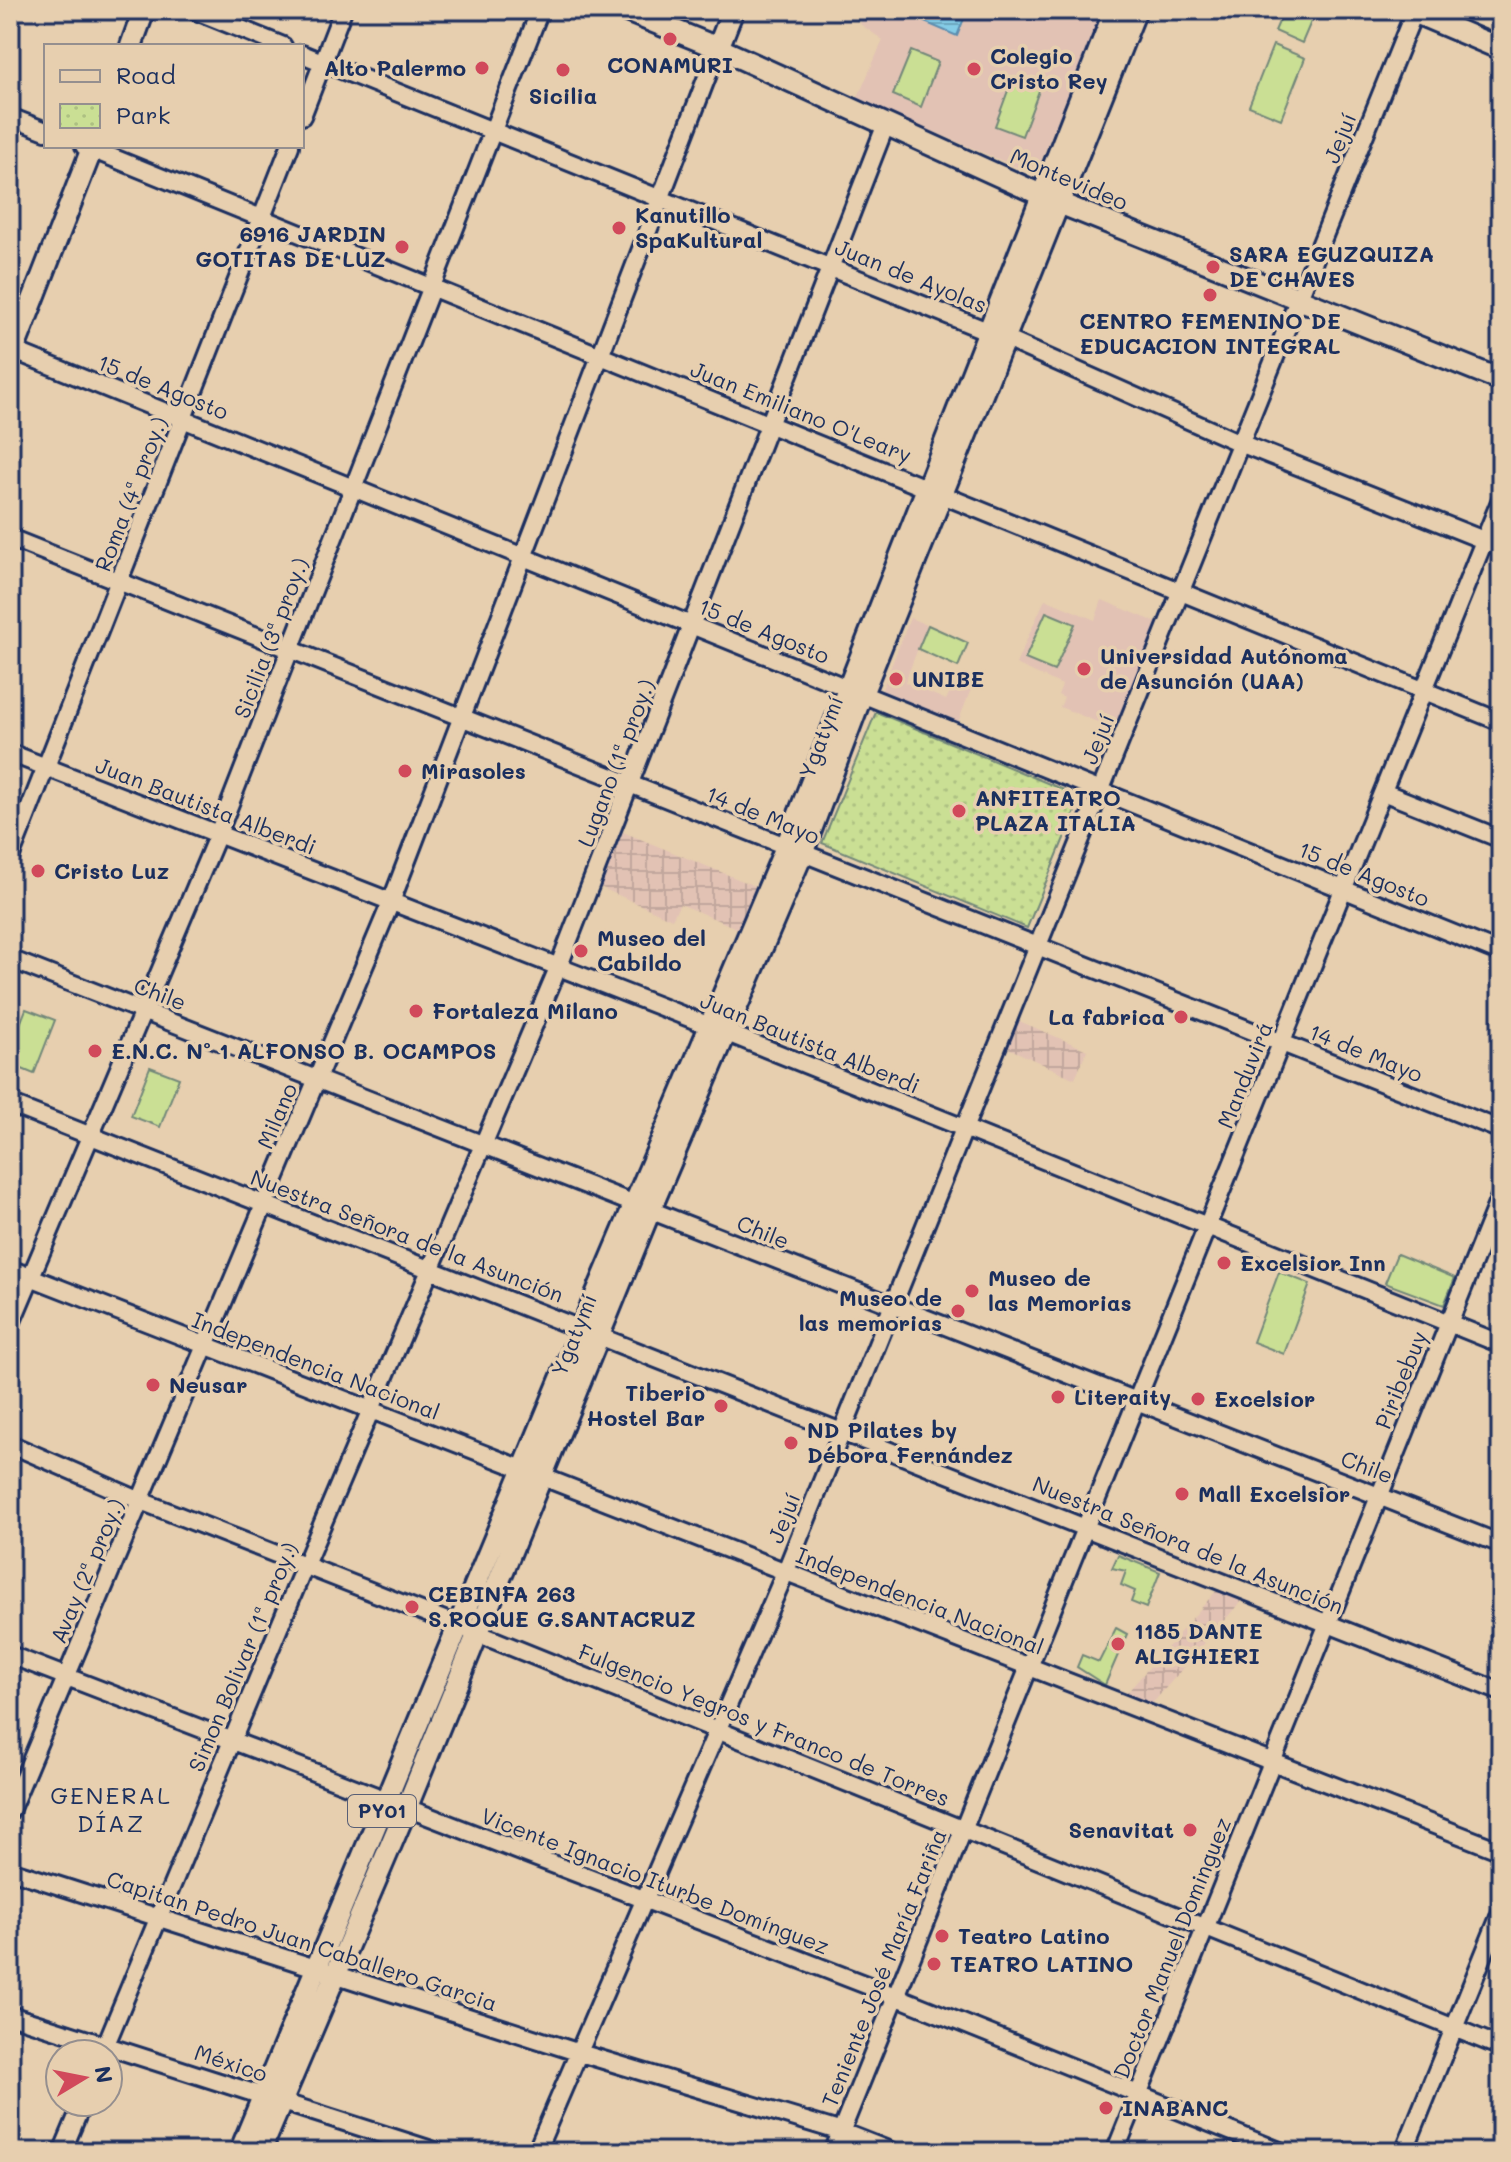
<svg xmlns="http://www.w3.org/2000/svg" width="1511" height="2162" viewBox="0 0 1511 2162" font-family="Mali,sans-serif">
<defs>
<pattern id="industrial-grid" width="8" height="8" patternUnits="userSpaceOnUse" patternTransform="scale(2)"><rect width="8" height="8" fill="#e2c2b4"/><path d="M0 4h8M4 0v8" fill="none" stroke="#c1a79d"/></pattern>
<pattern id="park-dots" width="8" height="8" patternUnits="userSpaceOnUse" patternTransform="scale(2)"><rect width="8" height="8" fill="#cadf94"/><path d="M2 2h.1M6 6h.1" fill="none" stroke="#adc082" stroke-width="1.8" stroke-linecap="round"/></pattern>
<pattern id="water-rules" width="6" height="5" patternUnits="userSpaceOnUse" patternTransform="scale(2)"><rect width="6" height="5" fill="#85cce6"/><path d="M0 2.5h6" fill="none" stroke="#6ca6be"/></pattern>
</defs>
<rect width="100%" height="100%" fill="#e7cfaf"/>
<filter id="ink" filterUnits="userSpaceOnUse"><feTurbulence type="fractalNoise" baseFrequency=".0125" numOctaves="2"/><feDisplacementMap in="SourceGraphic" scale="16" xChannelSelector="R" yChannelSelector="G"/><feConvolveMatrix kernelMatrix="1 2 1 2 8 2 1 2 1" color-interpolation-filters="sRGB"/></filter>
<g filter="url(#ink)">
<path fill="#e2c2b4" d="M858,10H1103L1035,175L857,99L883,40L860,24L862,14Z
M1045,599L1095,620L1102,600L1158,623L1115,729L1060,707L1064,698L1058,695L1062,685L1016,664Z
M910,618L927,625L905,682L946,700L957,677L973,684L957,725L881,692Z"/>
<path fill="url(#industrial-grid)" d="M623,832L760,888L743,931L680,904L672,919L600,887Z
M1017,1020L1087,1050L1075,1079L1006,1047Z
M1217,1590L1242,1600L1151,1705L1125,1695Z"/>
<path fill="#cadf94" stroke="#728779" stroke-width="2" d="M1284,10H1316L1302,43L1275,31Z
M1273,45L1305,58L1281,119L1249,106Z
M911,51L938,62L921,107L893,95Z
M1013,77L1040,88L1022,136L995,126Z
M1046,612L1075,624L1054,671L1025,659Z
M928,625L968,643L958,667L918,649Z
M26,1009L55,1020L34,1074L10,1064V1050Z
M150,1067L179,1078L160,1127L131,1116Z
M1397,1254L1455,1278L1444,1305L1385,1283Z
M1279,1272L1310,1284L1284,1354L1253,1342Z
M1118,1555L1160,1572L1146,1608L1131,1602L1135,1591L1121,1585L1126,1571L1112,1568Z
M1116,1628L1127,1634L1105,1685L1077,1667L1082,1655L1099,1662Z"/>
<path fill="url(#park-dots)" stroke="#728779" stroke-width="2" d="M876,712L1081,797L1027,928L822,843Z"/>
<path fill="url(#water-rules)" stroke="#5b8db0" stroke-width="2" d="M918,10H950L965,16L957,36L915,18Z"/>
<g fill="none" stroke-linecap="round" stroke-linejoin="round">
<g stroke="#1b2f5e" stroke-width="22">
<path id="minor" d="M194,10L283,46
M302,54L997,335L1240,443L1501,547
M302,116L343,10
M10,117L46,131
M84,146L1501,722
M10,349L1501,953
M10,538L1501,1130
M10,753L710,1026L1501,1344
M1383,792L1501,839
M10,858L290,146
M10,959L1501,1544
M10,1104L1501,1692
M10,1269L1501,1851
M10,1326L218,834L540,10
M10,1444L141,1501L467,1629L1501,2047
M10,1655L895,1996L1282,2152
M10,1811L391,902L718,48
M10,1870L580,2053L842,2132L893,2152
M10,2015L438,2152
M102,2054L305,1565L558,968L886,124
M62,2152L83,2102
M536,2152L785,1573L1415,10
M833,2152L1501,499
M1115,2152L1501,1194
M1404,2152L1501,1912"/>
</g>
<g stroke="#1b2f5e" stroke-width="26">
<path id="major" d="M624,10L718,48L1059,203L1501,380
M1409,10L1501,49
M131,46L144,10
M718,48L733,10
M10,359L93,146
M240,2152L582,1328L786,847L1115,10
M260,2152L406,1809L650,1210L802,854L862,694L1136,10"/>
</g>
<use href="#minor" stroke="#e7cfaf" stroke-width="16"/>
<use href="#major" stroke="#e7cfaf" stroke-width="20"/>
</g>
</g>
<g fill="#d1495b" stroke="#e7cfaf" stroke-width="3">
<circle cx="670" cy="39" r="8"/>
<circle cx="482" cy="68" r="8"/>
<circle cx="974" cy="69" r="8"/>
<circle cx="563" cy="70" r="8"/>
<circle cx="619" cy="228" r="8"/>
<circle cx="402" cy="247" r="8"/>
<circle cx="1213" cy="267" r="8"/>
<circle cx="1210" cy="295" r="8"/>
<circle cx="1084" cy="669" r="8"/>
<circle cx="896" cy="679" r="8"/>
<circle cx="405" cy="771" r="8"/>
<circle cx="959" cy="811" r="8"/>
<circle cx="38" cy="871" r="8"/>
<circle cx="581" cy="951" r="8"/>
<circle cx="416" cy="1011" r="8"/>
<circle cx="1181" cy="1017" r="8"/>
<circle cx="95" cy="1051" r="8"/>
<circle cx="1224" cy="1263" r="8"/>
<circle cx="972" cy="1291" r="8"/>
<circle cx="958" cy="1311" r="8"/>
<circle cx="153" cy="1385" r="8"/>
<circle cx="1058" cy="1397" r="8"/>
<circle cx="1198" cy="1399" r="8"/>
<circle cx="721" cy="1406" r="8"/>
<circle cx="791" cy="1443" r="8"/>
<circle cx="1182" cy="1494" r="8"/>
<circle cx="412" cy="1607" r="8"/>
<circle cx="1118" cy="1644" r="8"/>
<circle cx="1190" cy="1830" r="8"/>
<circle cx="942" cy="1936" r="8"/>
<circle cx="934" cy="1964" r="8"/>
<circle cx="1106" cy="2108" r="8"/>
</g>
<g text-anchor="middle" stroke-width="7" stroke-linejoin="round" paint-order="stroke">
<rect fill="#e7cfaf" stroke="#585f76" stroke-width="2" x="348" y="1795" width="68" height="32" rx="6"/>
<g font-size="20" font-weight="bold" fill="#1b2f5e">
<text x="382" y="1818">PY01</text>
</g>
<g font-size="22" font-weight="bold" fill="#1b2f5e" stroke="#e7cfaf" text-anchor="start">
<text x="990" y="64">Colegio<tspan x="990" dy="25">Cristo Rey</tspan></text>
<text x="670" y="73" text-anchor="middle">CONAMURI</text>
<text x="466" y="76" text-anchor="end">Alto Palermo</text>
<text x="563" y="104" text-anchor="middle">Sicilia</text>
<text x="635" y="223">Kanutillo<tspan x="635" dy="25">SpaKultural</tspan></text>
<text x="386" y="242" text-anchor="end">6916 JARDIN<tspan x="386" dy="25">GOTITAS DE LUZ</tspan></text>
<text x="1229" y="262">SARA EGUZQUIZA<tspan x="1229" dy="25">DE CHAVES</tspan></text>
<text x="1210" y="329" text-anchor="middle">CENTRO FEMENINO DE<tspan x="1210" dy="25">EDUCACION INTEGRAL</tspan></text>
<text x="1100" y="664">Universidad Autónoma<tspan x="1100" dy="25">de Asunción (UAA)</tspan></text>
<text x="912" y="687">UNIBE</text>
<text x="421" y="779">Mirasoles</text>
<text x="975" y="806">ANFITEATRO<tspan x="975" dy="25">PLAZA ITALIA</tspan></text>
<text x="54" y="879">Cristo Luz</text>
<text x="597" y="946">Museo del<tspan x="597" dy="25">Cabildo</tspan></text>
<text x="432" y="1019">Fortaleza Milano</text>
<text x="1165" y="1025" text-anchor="end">La fabrica</text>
<text x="111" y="1059">E.N.C. Nº 1 ALFONSO B. OCAMPOS</text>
<text x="1240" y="1271">Excelsior Inn</text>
<text x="988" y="1286">Museo de<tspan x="988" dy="25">las Memorias</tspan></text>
<text x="942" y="1306" text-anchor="end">Museo de<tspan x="942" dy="25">las memorias</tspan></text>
<text x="169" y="1393">Neusar</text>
<text x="705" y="1401" text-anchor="end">Tiberio<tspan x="705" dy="25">Hostel Bar</tspan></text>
<text x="1074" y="1405">Literaity</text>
<text x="1214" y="1407">Excelsior</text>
<text x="807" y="1438">ND Pilates by<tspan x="807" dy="25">Débora Fernández</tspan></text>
<text x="1198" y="1502">Mall Excelsior</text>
<text x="428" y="1602">CEBINFA 263<tspan x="428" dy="25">S.ROQUE G.SANTACRUZ</tspan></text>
<text x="1134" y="1639">1185 DANTE<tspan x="1134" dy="25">ALIGHIERI</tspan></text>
<text x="1174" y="1838" text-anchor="end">Senavitat</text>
<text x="958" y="1944">Teatro Latino</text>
<text x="950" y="1972">TEATRO LATINO</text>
<text x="1122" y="2116">INABANC</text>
</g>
<g font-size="22" fill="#1b2f5e" stroke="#e7cfaf">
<text transform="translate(1340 138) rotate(-68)" y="8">Jejuí</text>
<text transform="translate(1069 179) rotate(23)" y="8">Montevideo</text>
<text transform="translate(911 276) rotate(22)" y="8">Juan de Ayolas</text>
<text transform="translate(163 387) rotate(22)" y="8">15 de Agosto</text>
<text transform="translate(801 412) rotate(22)" y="8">Juan Emiliano O'Leary</text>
<text transform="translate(131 494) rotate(-69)" y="8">Roma (4ª proy.)</text>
<text transform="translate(764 631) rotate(22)" y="8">15 de Agosto</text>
<text transform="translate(271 638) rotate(-69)" y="8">Sicilia (3ª proy.)</text>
<text transform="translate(821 737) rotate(-69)" y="8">Ygatymí</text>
<text transform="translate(1098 739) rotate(-68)" y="8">Jejuí</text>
<text transform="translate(616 763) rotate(-69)" y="8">Lugano (1ª proy.)</text>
<text transform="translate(206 806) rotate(21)" y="8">Juan Bautista Alberdi</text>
<text transform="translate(763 815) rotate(22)" y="8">14 de Mayo</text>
<text transform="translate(1364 874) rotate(22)" y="8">15 de Agosto</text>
<text transform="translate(160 994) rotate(21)" y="8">Chile</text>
<text transform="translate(810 1043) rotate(22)" y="8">Juan Bautista Alberdi</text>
<text transform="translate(1366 1053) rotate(22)" y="8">14 de Mayo</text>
<text transform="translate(1245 1075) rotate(-68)" y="8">Manduvirá</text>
<text transform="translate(277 1116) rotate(-67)" y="8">Milano</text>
<text transform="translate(763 1232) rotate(22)" y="8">Chile</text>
<text transform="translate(407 1236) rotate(21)" y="8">Nuestra Señora de la Asunción</text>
<text transform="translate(574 1335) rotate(-68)" y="8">Ygatymí</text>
<text transform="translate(316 1366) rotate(21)" y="8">Independencia Nacional</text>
<text transform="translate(1401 1380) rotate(-68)" y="8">Piribebuy</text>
<text transform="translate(1367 1467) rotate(21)" y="8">Chile</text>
<text transform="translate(784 1518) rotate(-68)" y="8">Jejuí</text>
<text transform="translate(1188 1545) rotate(22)" y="8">Nuestra Señora de la Asunción</text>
<text transform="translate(87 1571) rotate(-67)" y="8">Avay (2ª proy.)</text>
<text transform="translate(920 1601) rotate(21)" y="8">Independencia Nacional</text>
<text transform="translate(243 1657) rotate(-67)" y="8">Simon Bolivar (1ª proy.)</text>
<text transform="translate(764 1725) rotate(22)" y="8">Fulgencio Yegros y Franco de Torres</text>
<text transform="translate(655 1881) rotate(21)" y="8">Vicente Ignacio Iturbe Domínguez</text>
<text transform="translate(302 1941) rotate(18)" y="8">Capitan Pedro Juan Caballero Garcia</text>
<text transform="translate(1172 1948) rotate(-68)" y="8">Doctor Manuel Dominguez</text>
<text transform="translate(884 1968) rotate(-68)" y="8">Teniente José María Fariña</text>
<text transform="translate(231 2063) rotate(18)" y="8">México</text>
</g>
<g font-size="24" letter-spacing="2" fill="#1b2f5e" stroke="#e7cfaf">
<text x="111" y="1804">GENERAL<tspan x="111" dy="28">DÍAZ</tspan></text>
</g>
</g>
<rect width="1511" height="2162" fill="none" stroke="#e7cfaf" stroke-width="40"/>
<rect x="20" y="20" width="1471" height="2122" fill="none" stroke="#1b2f5e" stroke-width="3" filter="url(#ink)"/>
<rect x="44" y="44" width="260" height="104" fill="#e7cfaf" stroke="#958f8f" stroke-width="2"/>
<rect x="60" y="70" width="40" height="12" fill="#e7cfaf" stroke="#958f8f" stroke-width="2"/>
<text x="116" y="84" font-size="24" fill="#1b2f5e">Road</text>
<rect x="60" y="104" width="40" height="24" fill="url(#park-dots)" stroke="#958f8f" stroke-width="2"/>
<text x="116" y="124" font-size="24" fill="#1b2f5e">Park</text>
<g transform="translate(84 2078) rotate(80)"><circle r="38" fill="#e7cfaf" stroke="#958f8f" stroke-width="2"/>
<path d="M0-6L14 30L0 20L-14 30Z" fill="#d1495b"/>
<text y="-12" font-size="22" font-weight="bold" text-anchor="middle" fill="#1b2f5e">N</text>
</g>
</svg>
